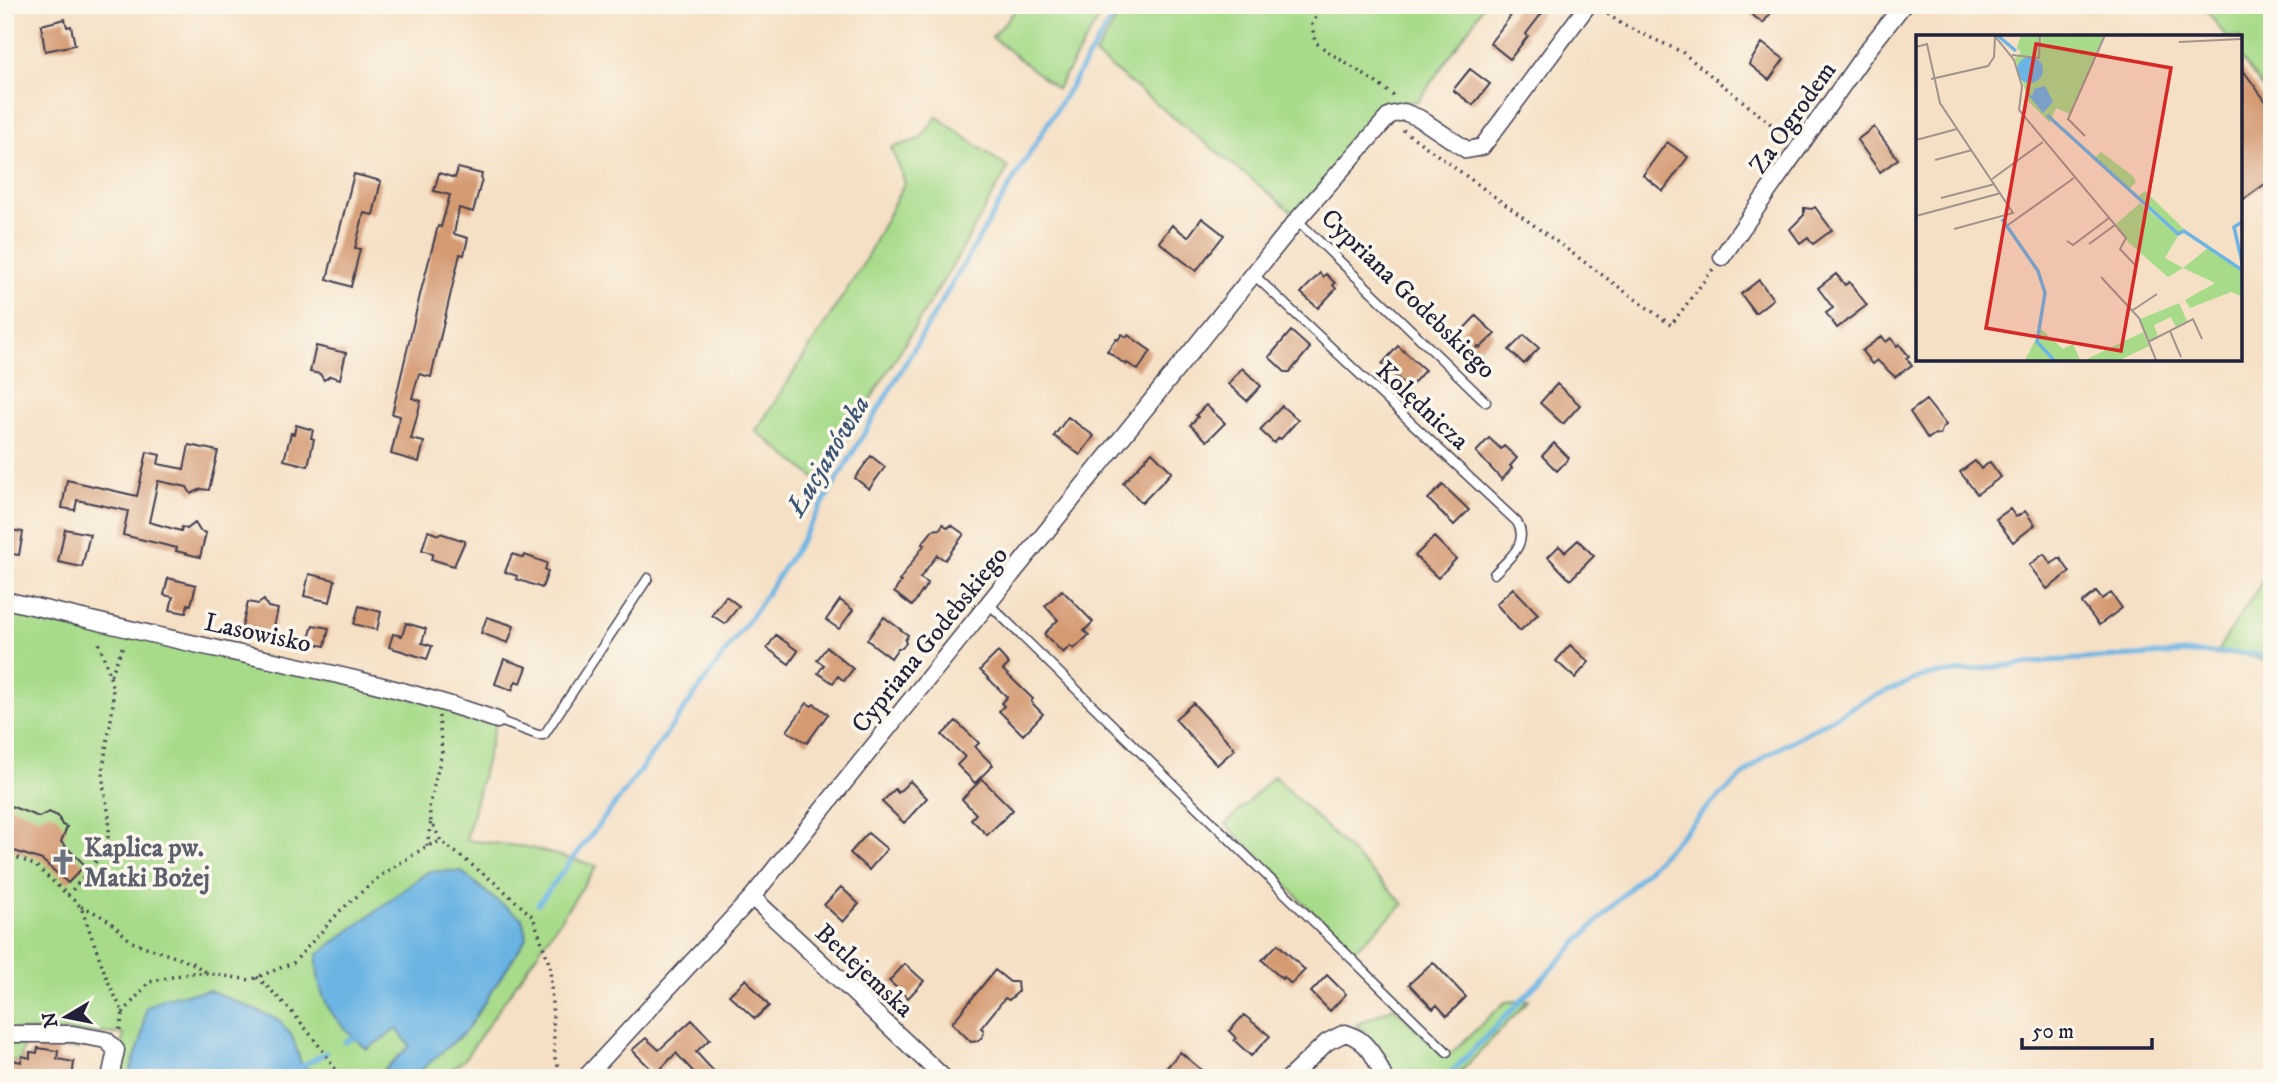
<svg xmlns="http://www.w3.org/2000/svg" width="2277" height="1083" viewBox="0 0 2277 1083" font-family="'IM FELL DW Pica',serif">
<rect width="100%" height="100%" fill="#fbf7ec"/>
<filter id="ink" filterUnits="userSpaceOnUse"><feTurbulence type="fractalNoise" baseFrequency=".0143" numOctaves="2"/><feDisplacementMap in="SourceGraphic" scale="14" xChannelSelector="R" yChannelSelector="G"/><feConvolveMatrix kernelMatrix="1 2 1 2 8 2 1 2 1" color-interpolation-filters="sRGB"/></filter>
<filter id="wash" filterUnits="userSpaceOnUse"><feTurbulence type="fractalNoise" baseFrequency=".00686" numOctaves="4" result="noise"/><feDisplacementMap in="SourceGraphic" scale="28" xChannelSelector="R" yChannelSelector="G"/><feGaussianBlur stdDeviation="1.57" result="paint"/><feColorMatrix in="noise" values="0 0 0 0 0 0 0 0 0 0 0 0 0 0 0 0 0 1.4 0 .05"/><feComposite in="paint" operator="in"/></filter>
<g filter="url(#wash)">
<rect width="100%" height="100%" fill="#f5e0c5"/>
<path fill="#a7db8a" stroke="#647e62" stroke-width="2" d="M1020,5H1107L1057,89L992,37Z
M1125,5H1483L1473,23L1418,101L1389,104L1295,214L1095,55Z
M2203,5H2272V100L2240,57V37H2226Z
M937,117L1008,168L960,253L820,482L756,431L862,266L905,182L891,148L920,139Z
M2272,566V664L2248,655H2215Z
M5,604L385,690L496,722L466,840L527,847L597,866L464,1060L441,1078H115L124,1034L5,1030Z
M1274,776L1404,904L1352,952L1226,824Z
M1529,1000L1455,1078H1389L1368,1034L1356,1025L1394,1007L1446,1058L1505,1002Z
M77,1038L94,1044C74,1054 46,1045 24,1042L20,1061L13,1060L12,1064L5,1063V1039Z"/>
<path fill="#6bb4e3" stroke="#466b8f" stroke-width="2" d="M429,871H461L493,898L522,918L527,937L466,1031L412,1078H389L384,1070L410,1046L397,1029L367,1049C334,1021 316,1001 317,955Z
M209,990L279,1020L292,1036L302,1066L317,1074L319,1078H127L141,1041L146,1008L164,998Z"/>
<g fill="none" stroke-linecap="round" stroke-linejoin="round">
<path stroke="#6bb4e3" stroke-width="5" d="M538,904L628,787L758,607L799,544L1011,184L1120,5
M345,1042L353,1038
M302,1066L326,1053
M1446,1078L1710,805L1765,756L1863,701L1923,676L2047,661L2187,653H2248L2272,657"/>
</g>
<g id="blocks">
<path fill="#d49a72" d="M1519,5H1548L1526,34L1528,36L1510,59L1490,43Z
M1739,5H1777L1763,23Z
M65,19L67,27L71,26L75,45L45,51L41,25Z
M1762,43L1784,59L1769,80L1749,64Z
M2240,66L2272,110V179L2240,202Z
M1470,69L1490,84L1473,105L1453,90Z
M1874,127L1898,159L1880,172L1857,140Z
M1667,142L1688,157L1663,191L1643,175Z
M458,168L482,174L481,179H482L473,212L459,208L454,234L468,238L464,255L460,254L431,377L419,374L412,398L421,401L411,439L424,442L419,462L391,454L400,416L392,414L421,291L438,226L441,227L450,195L434,191L439,173L455,178Z
M354,174L381,181L373,215L364,213L355,248L360,249L351,287L327,279Z
M1815,207L1832,230L1813,244L1808,237L1800,243L1790,229L1804,215V208L1812,209Z
M1202,218L1224,235L1196,271L1159,242L1172,225L1188,237Z
M1320,273L1323,277L1326,274L1335,283L1333,285L1336,289L1318,308L1301,293Z
M1836,274L1845,285L1849,282L1867,305L1837,328L1826,313L1833,308L1818,288Z
M1759,280L1773,299L1755,313L1741,294Z
M1476,316L1495,334L1480,348L1478,346L1472,352L1456,337Z
M1291,331L1310,348L1290,372H1285L1269,357Z
M1122,334L1127,337L1128,335L1151,351L1138,370L1127,363L1126,365L1107,351L1116,339L1118,340Z
M1524,335L1539,348L1524,364L1509,350Z
M1882,336L1886,342L1891,338L1897,346L1899,344L1909,356L1906,358L1912,365L1895,377L1877,360L1872,364L1862,351Z
M316,346L346,353L340,379L330,376L324,380L320,374L310,372Z
M1398,346L1425,370L1409,388L1382,364Z
M1242,368L1261,386L1247,401L1228,384Z
M1557,384L1580,405L1563,424L1540,403Z
M1926,400L1946,425L1942,429L1940,435L1935,434L1928,439L1910,412Z
M1206,405L1225,423L1207,441L1190,425L1198,417L1196,415Z
M1282,406L1298,420L1281,439L1279,438L1274,443L1260,430Z
M1068,417L1094,436L1080,455L1054,436Z
M296,425L313,430L311,438L314,439L308,466L284,460L291,433L294,434Z
M1489,438L1501,449L1504,446L1517,458L1510,466L1512,468L1502,480L1476,452Z
M1554,443L1569,458L1557,471L1542,456Z
M189,445L218,451L209,490L201,489L191,494L187,487L158,481L149,522L181,531L182,527L187,529L195,523L200,531L206,533L200,557L176,551L177,548L123,535L128,511L77,500L75,510L62,508L67,480L137,496L147,452L160,455L158,464L184,469Z
M1152,452L1172,472L1142,503L1123,483Z
M871,456L885,467L869,489L855,478Z
M1975,461L1981,469L1990,462L2001,477L1977,494L1960,472Z
M1443,485L1469,510L1454,525L1428,499Z
M2010,509L2016,517L2025,511L2035,525L2013,542L1996,519Z
M943,524L948,528L951,525L964,534L945,560L937,555L920,578L928,583L912,606L894,592L901,582L899,581L924,545L922,544L933,530L940,529Z
M5,529L23,532L19,555L5,553Z
M65,529L90,534L82,567L58,562Z
M428,531L439,535L440,533L465,541L454,566L431,559L433,554L422,550Z
M1434,537L1456,559L1438,578L1415,556Z
M1578,540L1594,556L1570,580L1548,557L1559,546L1565,552Z
M512,554L524,558L525,555L547,563L545,570L548,572L542,588L516,579L517,576L505,572Z
M2044,554L2051,564L2060,558L2070,572L2047,589L2029,565Z
M309,574L335,580L330,602L304,596Z
M168,578L196,585L191,605L188,604L186,613L170,610L173,597L164,595Z
M1513,588L1538,614L1520,631L1496,604Z
M1062,590L1093,622L1084,631L1089,635L1074,649L1070,646L1063,653L1044,634L1058,620L1045,606Z
M2096,592L2102,599L2111,593L2122,608L2099,625L2082,603Z
M726,596L739,606L725,624L712,615Z
M264,600L268,607L278,609L272,635L242,627L248,602L258,604Z
M840,600L853,610L839,629L826,620Z
M359,606L381,612L377,630L354,624Z
M487,617L514,626L508,643L481,633Z
M884,617L908,635L905,640L906,643L902,648H898L891,658L867,640Z
M406,623L426,629L422,643L432,646L427,659L389,647L393,634L402,636Z
M313,625L329,628L325,646L308,642Z
M776,635L798,651L789,664L767,648Z
M1570,645L1589,662L1575,678L1556,661Z
M827,647L853,669L844,681L838,676L833,683L818,673L824,665L817,660Z
M998,652L1009,664L1003,670L1033,699L1031,702L1043,714L1023,735L999,711L1004,706L1001,703L1007,697L980,670Z
M504,659L527,667L521,683L516,681L512,690L495,684Z
M807,703L812,706L814,704L828,714L807,743L787,731Z
M1193,703L1235,749L1217,765L1175,719Z
M956,721L979,743L975,747L993,765L975,783L957,765L965,757L942,735Z
M982,779L1013,810L987,835L971,819L976,814L962,799Z
M910,781L927,798L904,823L882,802L895,789L898,793Z
M5,804L39,817L49,812L58,816L62,825L67,827L61,842L85,865L68,883L42,860L5,848Z
M868,833L887,849L869,870L850,853Z
M841,887L859,904L843,922L824,905Z
M1278,944L1305,970L1291,984L1284,977L1282,979L1262,960Z
M1433,962L1466,997L1447,1016L1437,1005L1433,1009L1409,984Z
M905,964L924,981L908,998L889,981Z
M995,970L1010,982H1017L1018,992L1009,1000L1005,998L981,1028L984,1030L982,1037L978,1041L971,1042L952,1023Z
M1327,975L1346,994L1330,1011L1311,992Z
M746,979L769,1006L755,1019L729,995Z
M1244,1015L1270,1036L1251,1056L1234,1040L1236,1038L1229,1031Z
M692,1020L710,1039L696,1052L720,1078H699L676,1053L656,1074L632,1050L646,1038L659,1050Z
M38,1048L58,1051L57,1059L74,1062L72,1078H10L13,1060L21,1062L22,1056L30,1058V1052L37,1053Z
M1180,1052L1211,1078H1171L1163,1072Z"/>
</g>
</g>
<g filter="url(#ink)">
<use href="#blocks" fill-opacity="0" stroke="#423e50" stroke-width="2"/>
<g fill="none" stroke-linecap="round" stroke-linejoin="round">
<g stroke="#423e50" stroke-width="11">
<path id="service" d="M1297,220L1486,402
M1254,275L1517,522C1530,544 1508,559 1494,574
M989,604L1447,1052
M497,720L538,735H544L648,578"/>
</g>
<g stroke="#423e50" stroke-width="19">
<path id="minor" d="M1722,257L1866,52L1903,5
M5,600C76,616 147,634 218,649C313,669 406,688 497,720
M752,897L944,1078
M5,1034H73L106,1040L116,1050L110,1078
M585,1078L752,897L1297,220L1390,115L1404,112L1419,118L1467,150L1482,147L1588,5
M1289,1078L1327,1042L1345,1033C1367,1039 1376,1058 1384,1078"/>
</g>
<path stroke="#423e50" stroke-width="3.5" stroke-dasharray="2 5" stroke-linecap="butt" d="M1322,5L1312,25L1315,42C1341,62 1370,76 1396,98
M1602,10L1623,25L1682,52L1788,138
M1403,130L1671,325L1713,269
M111,675L124,643
M439,716L442,752L429,808L431,821L441,841L499,886L533,917L550,966L555,1058L564,1078
M427,846L431,821
M5,852L36,866L81,907L107,979L123,1013L119,1033
M68,895C82,878 103,858 108,837C113,817 103,797 103,778C103,750 113,724 113,697C113,677 103,658 98,639
M81,907L90,910L108,920L132,942L192,963L206,972
M257,977C290,1007 318,1041 341,1078
M123,1013L149,982L190,973H207L250,980L293,963L341,910L380,876L427,846L441,841"/>
<use href="#service" stroke="#fff" stroke-width="8"/>
<use href="#minor" stroke="#fff" stroke-width="16"/>
</g>
</g>
<defs>
<g id="church-bare" transform="scale(2.1)"><path d="M-1.2-6h2.4v3.5h3.3v2.4h-3.3V6h-2.4V-.1h-3.3v-2.4h3.3Z" fill="#6b7280" stroke="#fbf7ec" stroke-width="2.5" paint-order="stroke"/></g>
</defs>
<g fill-rule="evenodd">
<use href="#church-bare" x="63" y="862"/>
</g>
<g text-anchor="middle" stroke-width="7" stroke-linejoin="round" paint-order="stroke">
<g font-size="26" fill="#22223b" stroke="#fbf7ec">
<text transform="translate(1792 117) rotate(-55)" y="9">Za Ogrodem</text>
<text transform="translate(1409 293) rotate(44)" y="9">Cypriana Godebskiego</text>
<text transform="translate(1423 405) rotate(43)" y="9">Kolędnicza</text>
<text transform="translate(258 632) rotate(12)" y="9">Lasowisko</text>
<text transform="translate(929 639) rotate(-51)" y="9">Cypriana Godebskiego</text>
<text transform="translate(865 970) rotate(43)" y="9">Betlejemska</text>
</g>
<g font-size="26" font-weight="bold" fill="#5b616d" stroke="#fbf7ec" text-anchor="start">
<text x="84" y="856">Kaplica pw.<tspan x="84" dy="30">Matki Bożej</tspan></text>
</g>
<g font-size="28" font-style="italic" fill="#3c5576" stroke="#fbf7ec">
<text transform="translate(827 455) rotate(-59)" y="10">Łucjanówka</text>
</g>
</g>
<g transform="translate(1916 35)">
<rect width="326" height="326" fill="#f5e0c5"/>
<path d="M105,0H124L126,12L125,0H188L154,79L140,73L134,88L113,67L99,24L105,17L101,13ZM185,117L217,141L220,147L212,155L177,124ZM229,156L268,194L263,199L221,162ZM224,168L262,201L249,223L267,233L292,213L325,235V261L315,257L274,273L269,265L299,248L267,233L252,242L212,207L200,189ZM263,268L271,286L260,292L255,282L238,290L242,301L233,306L224,284ZM125,294L147,314L157,309L164,325H109ZM227,297L233,311L204,325H169Z" fill="#a7db8a"/>
<path d="M101 35a13 13 0 1 1 26 0a13 13 0 1 1-26 0ZM129,51L137,67L127,78L111,58L116,61L118,54Z" fill="#6bb4e3"/>
<path fill="none" stroke="#6bb4e3" stroke-width="3.5" d="M81,0L100,16M131,80L262,199L268,196L326,235M86,184L122,236L129,258L121,307L138,325M326,187L318,192L326,227"/>
<path fill="none" stroke="#a1948e" stroke-width="2" d="M78,0L98,25L106,51L103,75L210,203L204,214L220,231M263,7L325,4M0,12L11,9L24,68L97,178L38,194M96,20L123,23L124,0M15,44L72,31L78,22L79,2M169,101L152,84L189,0M0,105L41,94M19,125L56,115M76,144L127,107M25,163L79,149M0,181L85,158M92,190L158,143M151,206L157,210L193,183M173,209L199,190M185,242L223,283L240,325M217,275L241,259M254,296L265,322M232,307L277,284L286,304"/>
<path fill="#d62828" fill-opacity="0.15" stroke="#d62828" stroke-width="3.5" d="M120,9L255,33L205,316L70,293Z"/>
<rect width="326" height="326" fill="none" stroke="#22223b" stroke-width="3.5"/>
</g>
<rect width="2277" height="1083" fill="none" stroke="#fbf7ec" stroke-width="28"/>
<g transform="translate(66 1017) rotate(260)" stroke="#fbf7ec" stroke-width="5" paint-order="stroke">
<path d="M0-5L12 26L0 18L-12 26Z" fill="#22223b"/>
<text y="-10" font-size="19" font-weight="bold" text-anchor="middle" fill="#22223b">N</text>
</g>
<path d="M2022 1038v10h130v-10" fill="none" stroke="#22223b" stroke-width="3.5"/>
<text x="2032" y="1038" font-size="21" fill="#22223b" stroke="#fbf7ec" stroke-width="5" paint-order="stroke">50 m</text>
</svg>
